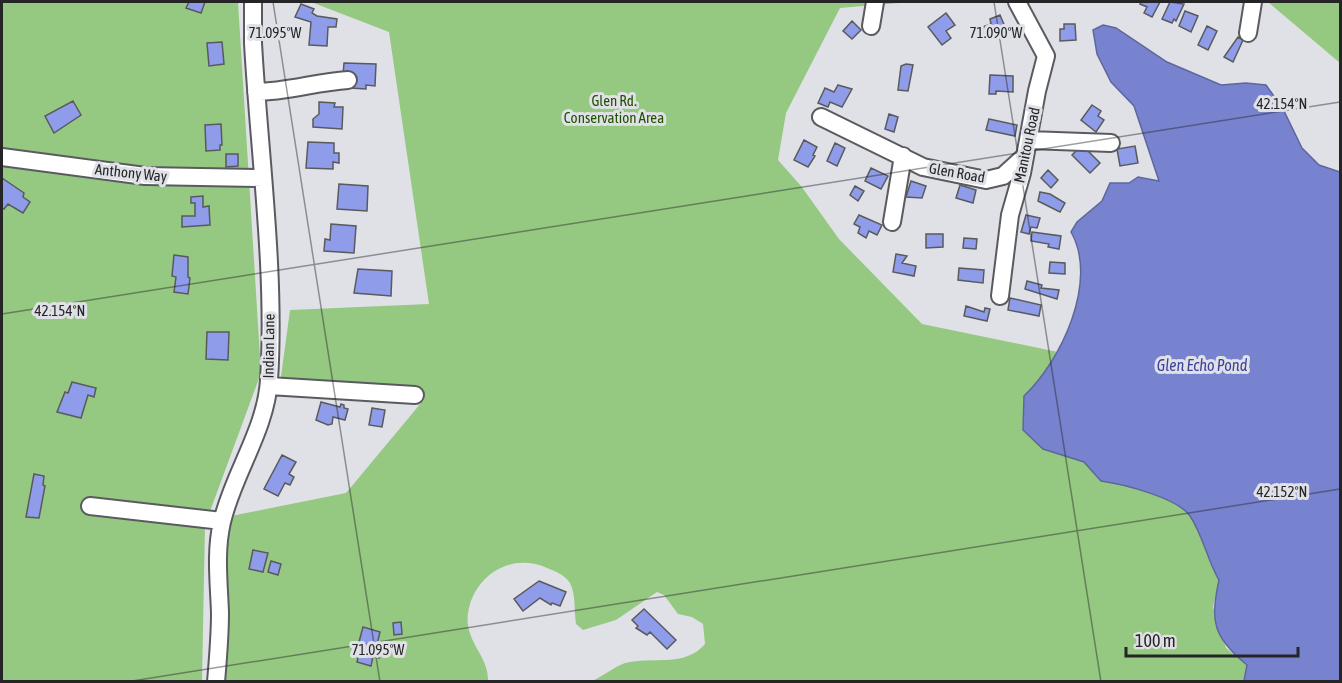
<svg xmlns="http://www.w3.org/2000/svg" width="1342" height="683" viewBox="0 0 1342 683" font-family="'Asap Condensed',sans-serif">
<rect width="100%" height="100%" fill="#e0e1e7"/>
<path fill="#95c981" d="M2,2H238L261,373L205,525L202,681H2Z
M311,2H911L840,8L786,113L778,160L801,186L839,239L922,324L1058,352L1040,380L1024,396L1043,449L1084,462L1101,481C1123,484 1178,498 1190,516C1203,535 1206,560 1219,580L1213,607L1226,648L1247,665L1244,682L592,681C603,676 614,667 625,663C652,656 685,668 705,644L703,624L692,617L678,614L664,595L657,592L616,620L583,630L576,624C574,611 576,594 570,583C565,575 555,571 547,568C514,553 478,572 469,608C461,640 489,654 488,681L217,682L226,517L346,493L421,403L280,384L290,310L429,304L389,32Z
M1268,2H1340V63Z"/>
<path fill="#7783cf" stroke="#5e679d" stroke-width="1.5" d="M1103,25L1116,28L1167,62L1221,85L1246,83L1266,85L1283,109L1302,148L1319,165L1340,172V681H1244L1247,665C1213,637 1210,622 1219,580C1207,560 1203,535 1190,516C1178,498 1123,484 1101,481L1084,462L1043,449L1023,430L1024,396C1061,361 1099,281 1071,232L1077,222L1102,201L1110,183H1129L1138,177L1159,181L1134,106L1111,82L1097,54L1093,30Z"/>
<path fill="#8f9cea" stroke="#595a5e" stroke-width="1.5" d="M189,2H205L201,13L186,8Z
M1141,2H1160L1152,17L1144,13L1147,7L1140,4Z
M1170,2L1184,4L1176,21L1174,19L1172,23L1162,19Z
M301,4L314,9L312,13L317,16L337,19L336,27H328L327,46L309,45L311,22L295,17Z
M1185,11L1198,16L1191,32L1179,26Z
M946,13L955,25L946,31L951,38L942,45L928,27Z
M1000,15L1006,29L990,36L988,32L983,35L980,28L991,24L990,19Z
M852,21L861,30L852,39L843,31Z
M1064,24H1075L1076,40L1060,41V29H1064Z
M1207,26L1217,31L1208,50L1198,45Z
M1238,37L1243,40L1233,62L1224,57Z
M222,42L224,64L209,66L207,43Z
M344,63L376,64L375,86L366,85V89L350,88L351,75H343Z
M906,64L913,65L908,91L898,90L901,66Z
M990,75L1013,76V92L996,91V94H989Z
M838,85L852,89L842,107L830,102L828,107L818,103L825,88L834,92Z
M73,101L81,115L54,133L45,116Z
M319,102L335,103L334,107H343L342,129L313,127V119L319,114Z
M1092,105L1101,111L1098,116L1104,120L1096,132L1081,120Z
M889,114L898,117L894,132L885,129Z
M989,119L1017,125L1015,136L986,130Z
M221,124L222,145H220V150L206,151L205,125Z
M804,140L817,147L813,155L815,156L808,167L794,160Z
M308,142L334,143V153H339V163L333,162V169L306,168Z
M835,143L845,148L837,166L827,161Z
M1082,145L1100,163L1090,173L1072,155Z
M1135,146L1138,163L1120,166L1117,149Z
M226,154H238V166L226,167Z
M871,168L888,176L881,189L865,181Z
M1048,170L1058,180L1051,188L1041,178Z
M2,178L24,193L23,197L30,202L23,213L8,204L4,209L2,208Z
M911,181L926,186L922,198L906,197Z
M339,184L368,186L367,211L337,209Z
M960,185L976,190L973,203L956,198Z
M855,186L864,191L858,201L850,195Z
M1040,192L1050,194L1065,203L1060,212L1038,201Z
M203,196V207L209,206L210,225L182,227V216H195V203H191V197Z
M859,215L882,225L877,235L869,231L866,238L858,233L860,227L854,224Z
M1026,215L1040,218L1037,228L1031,227L1029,234L1021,232Z
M331,224L356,226L354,253L324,251L325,239L330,240Z
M1032,232L1061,236L1059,249L1048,247L1049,244L1031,241Z
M926,234H943V247L926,248Z
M964,238L977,239L976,249L963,248Z
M896,254L907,256L902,263L916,266L914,276L893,272Z
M174,255L188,257V277L190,278L188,294L174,292L176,277L172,276Z
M1050,262L1065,263V274L1049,273Z
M959,268L984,270L983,283L958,280Z
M358,269L392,271L391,296L354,293Z
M1027,281L1042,285L1041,288L1059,290L1057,299L1025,289Z
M1010,298L1041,305L1039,316L1008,310Z
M966,306L984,312L985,308L990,309L987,321L964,316Z
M207,332H229L228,360L206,359Z
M72,382L96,388L94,397L88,395L81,418L57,412L65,392L68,393Z
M321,402L340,407L341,404L344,405V408L348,409L345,420L333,417L332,424L328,425L316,420Z
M372,408L385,410L382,427L369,425Z
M282,455L296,462L289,474L294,477L290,485L285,483L278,496L264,489Z
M34,474L44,476L43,485L45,486L39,518L26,517Z
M253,550L268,553L263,572L249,569Z
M271,561L281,564L278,575L268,572Z
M539,581L566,592L560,606L552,603L551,605L540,598L523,611L514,599Z
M644,609L676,640L667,649L650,632L647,635L636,628L638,626L632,620Z
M401,622L402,634L394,635L393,623Z
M363,627L380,632L376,649L381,650L379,658L373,656L371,666L357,662L359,653H356Z"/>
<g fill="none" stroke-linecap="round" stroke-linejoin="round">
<g stroke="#5a5b60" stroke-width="20">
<path id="minor" d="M871,26L875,2
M1248,33L1253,2
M256,92C287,92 316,82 348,80
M821,117L923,167L986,180L1003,176L1025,156
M1029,140L1111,143
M2,157L145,176L262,178
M892,222L903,156
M1000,296L1010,215L1022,173L1037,91L1046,56L1017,2
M269,386L415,395
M90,506L222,521
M216,682C218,659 220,636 220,613C219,583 215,552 222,522C233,474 266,430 269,380C276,272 259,152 253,43V2"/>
</g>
<use href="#minor" stroke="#fff" stroke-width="16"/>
</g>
<path fill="none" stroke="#252527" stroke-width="1.5" stroke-opacity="0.45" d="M273,2L380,682M994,2L1101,682M2,314L1340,102M126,682L1340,489"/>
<g text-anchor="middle" stroke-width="6" stroke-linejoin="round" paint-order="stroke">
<g font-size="15" fill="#215102" stroke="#e0e1e7">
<text x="614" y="106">Glen Rd.<tspan x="614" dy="17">Conservation Area</tspan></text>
</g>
<g font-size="15" fill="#252527" stroke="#e0e1e7">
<text transform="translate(1027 145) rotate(-78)" y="5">Manitou Road</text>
<text transform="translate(131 173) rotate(6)" y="5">Anthony Way</text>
<text transform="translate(957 173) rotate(10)" y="5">Glen Road</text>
<text transform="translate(269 346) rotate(-89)" y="5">Indian Lane</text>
</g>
<g font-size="16" font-style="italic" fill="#3c419b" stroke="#e0e1e7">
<text x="1202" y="371">Glen Echo Pond</text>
</g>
</g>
<g font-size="15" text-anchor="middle" fill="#252527" stroke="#e0e1e7" stroke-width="6" stroke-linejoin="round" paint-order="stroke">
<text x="275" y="38">71.095°W</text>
<text x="996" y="38">71.090°W</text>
<text x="1282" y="109">42.154°N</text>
<text x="60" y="316">42.154°N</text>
<text x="1282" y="497">42.152°N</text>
<text x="378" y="655">71.095°W</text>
</g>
<rect width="1342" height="683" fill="none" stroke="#252527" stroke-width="6"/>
<path d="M1126 647v9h172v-9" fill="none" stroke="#252527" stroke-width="3"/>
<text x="1135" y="647" font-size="18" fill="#252527" stroke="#e0e1e7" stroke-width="4.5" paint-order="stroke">100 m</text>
</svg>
